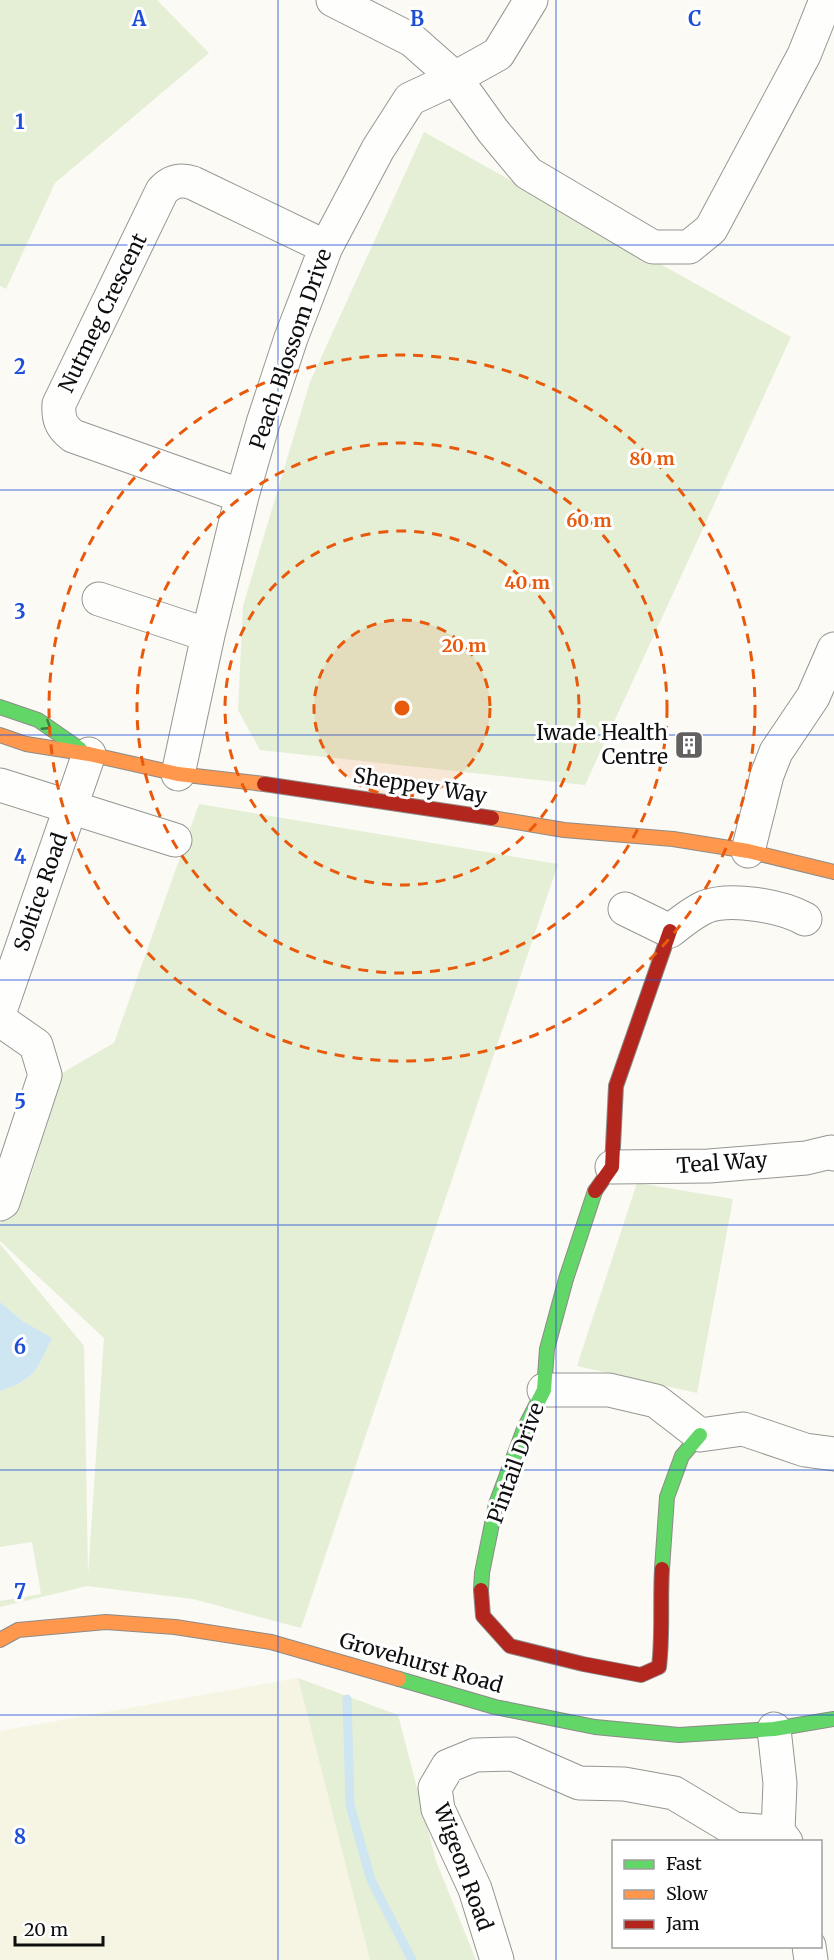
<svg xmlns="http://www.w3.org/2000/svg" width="834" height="1960" viewBox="0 0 834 1960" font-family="Merriweather,serif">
<rect width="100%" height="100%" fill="#fbfaf4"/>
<path fill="#f6f4e2" d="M298,1678L370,1960H0V1731Z"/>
<path fill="#e4efd6" d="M0,0H157L209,53L55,183L6,289L0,286Z
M424,132L791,337L585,785L260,750L238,710L243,606L310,382Z
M199,804L558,864L301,1628L193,1599L87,1586L0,1607V1601L41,1594L32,1542L0,1547V1391C35,1380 37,1369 51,1338L24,1322L0,1302V1244L84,1346L88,1575L104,1338L0,1241V1223L17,1210L31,1176L62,1073L114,1043Z
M637,1183L733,1199L697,1393L577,1366Z
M298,1678L398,1715L436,1861L476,1960H370Z"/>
<path fill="#cee5f2" d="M0,1302L24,1322L52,1338C37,1369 35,1380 0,1391Z"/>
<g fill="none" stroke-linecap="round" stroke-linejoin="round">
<path stroke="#cee5f2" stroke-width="9" d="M347,1699L350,1805L371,1880L412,1960"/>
<g stroke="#959592" stroke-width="35">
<path id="street" d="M333,0L412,40L455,78L493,131L528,173L653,247H689L711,229L804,55L826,0
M242,496L73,436C61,427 58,419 59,404L162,191C171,181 181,179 193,183L326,247
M99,599L208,635
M178,774L208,635L242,496L263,423L291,338L326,247L378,149L410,99L455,78L498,54L531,0
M0,785L175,840
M748,851L767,775L776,752L813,697L834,649
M625,909L670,931C681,922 692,913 705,907C731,897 781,906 805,919
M0,1011L89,754
M0,1020L36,1045L45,1075L3,1202L0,1204
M612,1167L709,1166L806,1158L831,1152L834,1154
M544,1390H609L656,1401L700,1435L743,1429L805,1450L834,1454
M774,1729L780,1783L778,1831L786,1842
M809,1946L811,1960
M497,1960L475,1889L438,1809L435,1788L448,1766L475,1755L513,1754L579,1783L624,1784L674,1793L734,1829L759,1831H778"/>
</g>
<g stroke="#8c8b89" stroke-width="16">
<path id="fast" d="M0,707L38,720L80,749
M662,1569L667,1497L682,1456L700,1435
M481,1590L482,1573L496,1504L524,1429L544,1390L547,1349L566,1279L595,1191
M399,1679L495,1707L595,1727L679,1735L774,1729L834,1719"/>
</g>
<g stroke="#8c8b89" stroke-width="16">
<path id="slow" d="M0,735L26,744L89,754L178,774L264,784
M492,818L564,830L673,839L748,851L834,872
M0,1640L18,1630L106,1622L175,1627L271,1642L399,1679"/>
</g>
<g stroke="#8c8b89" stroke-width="16">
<path id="jam" d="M264,784L492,818
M595,1191L612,1167L616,1086L670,931
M481,1590L483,1616L510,1646L583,1664L641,1675L659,1667C663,1634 660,1602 662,1569"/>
</g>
<use href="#street" stroke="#fefefd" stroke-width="33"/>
<use href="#fast" stroke="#63d668" stroke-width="14"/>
<use href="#slow" stroke="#ff974d" stroke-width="14"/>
<use href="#jam" stroke="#b3261e" stroke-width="14"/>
</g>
<defs><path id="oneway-chevron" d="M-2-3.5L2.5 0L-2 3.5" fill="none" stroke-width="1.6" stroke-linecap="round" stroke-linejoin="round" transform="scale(1.5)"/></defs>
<use stroke="#3d7c40" href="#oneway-chevron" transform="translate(47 726) rotate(33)"/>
<path fill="none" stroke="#1d4ed8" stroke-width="1.5" stroke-opacity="0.55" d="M278,0V1960M556,0V1960M0,245H834M0,490H834M0,735H834M0,980H834M0,1225H834M0,1470H834M0,1715H834"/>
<circle cx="402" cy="708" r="88" fill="#e8590c" fill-opacity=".12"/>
<g fill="none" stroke="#e8590c" stroke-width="3" stroke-dasharray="10 8">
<circle cx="402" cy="708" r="88"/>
<circle cx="402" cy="708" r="177"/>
<circle cx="402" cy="708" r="265"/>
<circle cx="402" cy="708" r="353"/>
</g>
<defs>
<g id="building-square" transform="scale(1.5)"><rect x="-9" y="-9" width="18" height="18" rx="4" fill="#62615f" stroke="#fff"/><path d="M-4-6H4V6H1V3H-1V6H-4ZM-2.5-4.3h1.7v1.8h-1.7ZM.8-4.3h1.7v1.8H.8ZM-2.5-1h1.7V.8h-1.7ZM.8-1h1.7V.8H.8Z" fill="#fff"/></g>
</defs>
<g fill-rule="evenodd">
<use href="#building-square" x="689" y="745"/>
</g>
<g text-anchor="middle" stroke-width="6" stroke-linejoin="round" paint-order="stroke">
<g font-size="21" fill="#0f0f0f" stroke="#fff">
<text transform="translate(103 313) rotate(-64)" y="7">Nutmeg Crescent</text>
<text transform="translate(291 349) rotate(-71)" y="7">Peach Blossom Drive</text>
<text transform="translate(420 786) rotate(9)" y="7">Sheppey Way</text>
<text transform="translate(41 892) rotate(-71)" y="7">Soltice Road</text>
<text transform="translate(722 1163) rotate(-4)" y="7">Teal Way</text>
<text transform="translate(516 1463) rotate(-70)" y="7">Pintail Drive</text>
<text transform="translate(421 1663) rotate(16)" y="7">Grovehurst Road</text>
<text transform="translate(463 1867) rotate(70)" y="7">Wigeon Road</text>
</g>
<g font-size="21" fill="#0f0f0f" stroke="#fff" text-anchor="end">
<text x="668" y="740">Iwade Health<tspan x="668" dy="24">Centre</tspan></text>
</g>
</g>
<g font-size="20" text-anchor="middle" font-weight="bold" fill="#1d4ed8" stroke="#fff" stroke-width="6" stroke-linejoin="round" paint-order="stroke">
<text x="139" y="26">A</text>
<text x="417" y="26">B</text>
<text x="695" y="26">C</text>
<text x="20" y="129">1</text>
<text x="20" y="374">2</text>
<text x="20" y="619">3</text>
<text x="20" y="864">4</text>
<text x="20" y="1109">5</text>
<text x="20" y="1354">6</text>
<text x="20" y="1599">7</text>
<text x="20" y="1844">8</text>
</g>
<circle cx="402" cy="708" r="9" fill="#e8590c" stroke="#fff" stroke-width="3"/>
<g font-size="18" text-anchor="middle" font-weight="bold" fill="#e8590c" stroke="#fff" stroke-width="6" stroke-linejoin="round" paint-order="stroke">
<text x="652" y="465">80 m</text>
<text x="589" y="527">60 m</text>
<text x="527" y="589">40 m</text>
<text x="464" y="652">20 m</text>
</g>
<rect x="612" y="1840" width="210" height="108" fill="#ffffff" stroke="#9f9f9f" stroke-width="1.5"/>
<rect x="624" y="1860" width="30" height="9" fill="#63d668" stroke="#9f9f9f" stroke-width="1.5"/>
<text x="666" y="1870" font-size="18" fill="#0f0f0f">Fast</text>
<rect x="624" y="1890" width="30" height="9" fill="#ff974d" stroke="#9f9f9f" stroke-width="1.5"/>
<text x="666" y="1900" font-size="18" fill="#0f0f0f">Slow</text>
<rect x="624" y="1920" width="30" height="9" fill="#b3261e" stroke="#9f9f9f" stroke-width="1.5"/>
<text x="666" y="1930" font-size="18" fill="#0f0f0f">Jam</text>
<path d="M15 1936v9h88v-9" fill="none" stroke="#0f0f0f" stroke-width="3"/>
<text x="24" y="1936" font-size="18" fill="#0f0f0f" stroke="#ffffff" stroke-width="4.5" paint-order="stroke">20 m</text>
</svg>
